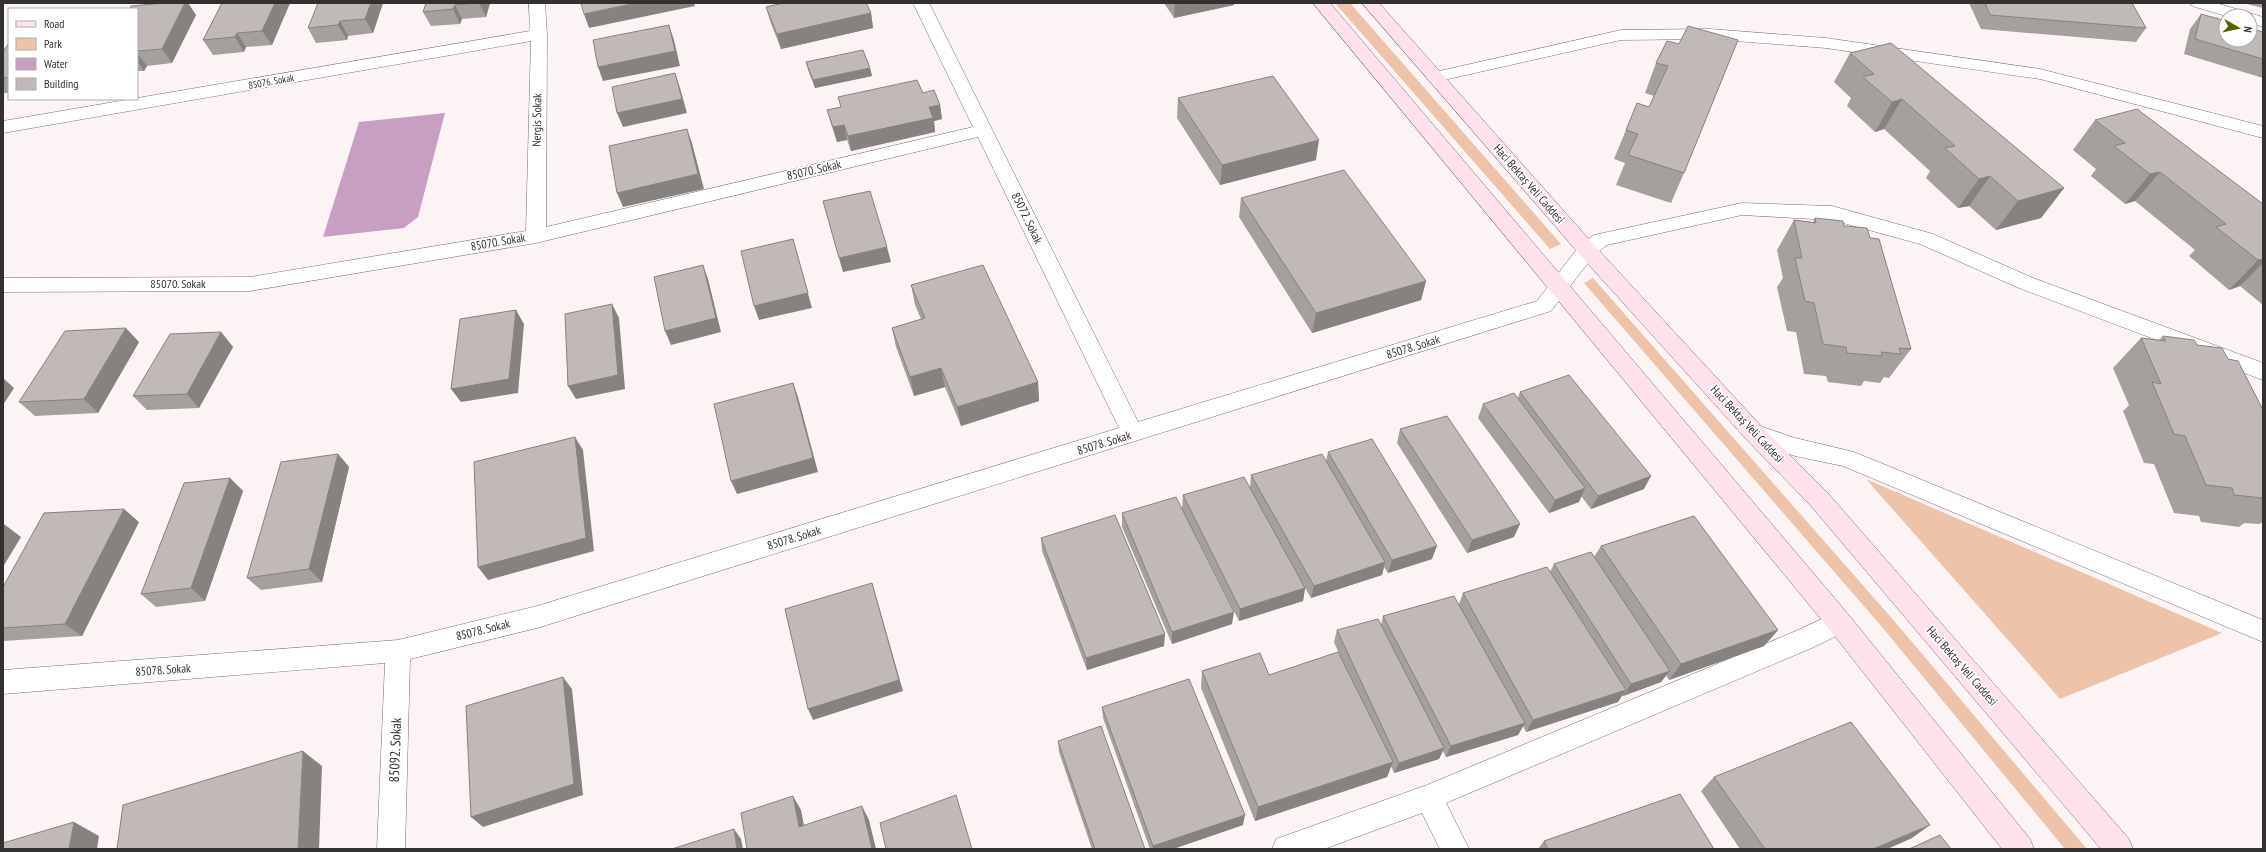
<svg xmlns="http://www.w3.org/2000/svg" width="2266" height="852" viewBox="0 0 2266 852" font-family="'PT Sans Narrow',sans-serif">
<rect width="100%" height="100%" fill="#fcf4f4"/>
<path fill="#edc3a9" d="M1335,3H1350L1561,244L1550,249Z
M1593,278L1896,623L2087,849H2065L1882,627L1584,283Z
M1866,479L2222,633L2060,699Z"/>
<path fill="#c89fc2" d="M445,113L418,217L404,228L323,237L359,122Z"/>
<g fill="none" stroke-linecap="round" stroke-linejoin="round">
<g stroke="#746d6e" stroke-width="1">
<path id="street" d="M529,3H545L547,35L546,227L973,127L913,3H929L1138,422L1537,301L1580,245L1594,235L1742,203L1832,206L1933,234L2033,278L2263,363V380L2019,288L1920,244L1832,220L1742,215L1607,245L1594,255L1551,311L537,628L410,659L405,849H377L385,663L3,694V670L398,640L537,606L1119,428L978,137L536,243L250,291L3,292V278L250,277L526,231L531,41L3,133V121L530,31Z
M2190,3H2216L2263,17V27L2250,23V16H2226L2192,6Z
M1710,29L1826,38L2040,69L2263,126V138L2040,79L1826,48L1710,39L1621,40L1435,82L1429,81L1426,77L1429,73L1435,72L1621,30Z
M1754,424L1795,438L1854,452L2263,620V642L1843,466L1795,456L1746,439L1743,433L1746,427Z
M1839,611L1848,614L1851,622L1848,630L1814,647L1446,803L1469,849H1440L1422,813L1324,849H1272L1276,839L1427,785L1796,631Z"/>
</g>
<g stroke="#746d6e" stroke-width="1">
<path id="secondary" d="M1313,3H1330L1848,614L2030,839L2034,849H2002L1830,630Z
M1362,3H1379L1594,245L1762,427L1827,492L2129,839L2133,849H2101L1811,506L1746,439L1580,255Z"/>
</g>
<use href="#street" fill="#fff" fill-rule="evenodd"/>
<use href="#secondary" fill="#fde2ee" fill-rule="evenodd"/>
</g>
<path fill="#a59f9d" d="M163,3H188L196,15L172,63L147,66L144,71H137V9Z
M222,3H290L272,45L246,47L244,52L213,55L203,40Z
M383,3L373,33L348,36L347,40L316,43L308,28Z
M426,3H490L486,17L462,19L460,24L431,26L423,12Z
M1164,3H1234V5L1174,18Z
M1969,3H2132L2146,28L2136,42L1981,29Z
M2243,3H2263V8Z
M766,7L871,13L873,28L781,49L770,21Z
M2201,14L2263,32V78L2184,54L2190,29Z
M1667,41L1684,173L1671,203L1616,185L1625,163L1614,159L1626,130L1649,107L1654,96L1645,93L1656,63Z
M9,43V93H3V52Z
M1850,53L2064,188L2041,218L1996,230L1969,206L1958,208L1926,178L1930,171L1884,129L1875,132L1847,106L1851,98L1834,82Z
M806,62L870,68L872,76L815,88L808,70Z
M923,93L940,105L942,119L934,121L935,132L851,151L847,140L837,142L831,124L827,110Z
M1178,98L1316,160L1220,185L1177,118Z
M2095,120L2263,204V305L2240,286L2229,290L2189,256L2195,250L2135,201L2125,204L2091,176L2096,169L2073,150Z
M1241,198L1426,281L1421,300L1312,333L1239,217Z
M1815,218L1844,226L1870,238L1911,349L1889,378L1884,377L1880,383L1864,381L1861,386L1828,382L1826,376L1804,374L1796,332L1787,331L1777,287L1783,278L1777,250L1794,220L1813,222Z
M911,285L1038,382L1039,401L961,426L945,387L914,396L896,347L892,328L921,319L915,305Z
M221,332L233,347L199,408L147,410L133,396Z
M2163,336L2197,345L2228,359L2263,410V522L2259,524L2244,523L2239,527L2201,522L2199,516L2174,513L2154,464L2144,463L2123,411L2129,405L2113,368L2141,338L2159,340Z
M139,342L98,413L35,416L19,402Z
M1520,392L1644,489L1591,509L1581,496L1579,502L1549,513L1478,418L1483,404L1518,398Z
M1400,429L1514,537L1467,553L1397,443Z
M1328,452L1432,559L1388,573L1384,567L1382,575L1311,598L1305,588L1303,601L1239,621L1194,532L1232,624L1172,644L1122,527V513L1182,508L1183,495L1250,487L1251,475L1326,461Z
M338,454L349,467L322,582L261,590L247,578Z
M230,478L243,491L205,601L156,607L141,594Z
M139,522L82,636L3,641V587Z
M1041,538L1164,646L1087,670L1042,551Z
M1601,546L1778,630L1764,646L1669,680L1666,675L1661,682L1623,696L1622,695L1618,702L1526,732L1523,726L1518,735L1446,757L1443,751L1439,759L1394,773L1391,766L1387,777L1255,821L1201,688L1202,671L1269,675L1341,658L1334,642L1337,630L1381,625L1383,616L1459,604L1463,593L1550,572L1554,564L1594,557Z
M1102,707L1243,825L1173,849H1150L1103,718Z
M1058,741L1145,849H1092L1059,752Z
M1714,777L1912,838L1887,849H1740L1701,791Z
M1544,841L1714,849H1538Z"/>
<path fill="#868280" d="M185,3H188L196,15L172,63L162,49Z
M275,3H290L272,45L262,31Z
M371,3H383L373,33L365,19Z
M479,3H490L486,17Z
M636,3H694L695,6L589,28L584,14Z
M1175,3H1234V5L1174,18Z
M455,5L462,19L460,24L453,9Z
M871,13L873,28L781,49L777,34Z
M340,21L348,36L347,40L338,25Z
M669,25L674,40L680,66L603,81L598,67Z
M237,33L246,47L244,52L235,37Z
M137,53L147,66L144,71L137,61Z
M870,68L872,76L815,88L813,80Z
M675,73L680,88L687,113L623,127L617,113Z
M1902,99L1884,129L1875,132L1892,102Z
M940,105L942,119L934,121L935,132L851,151L848,136L929,107Z
M844,125L847,140L837,142L833,127Z
M687,129L692,143L704,189L623,207L617,193Z
M1319,140L1316,160L1220,185L1222,165Z
M2160,172L2135,201L2125,204L2150,174Z
M1990,176L1969,206L1958,208L1979,179Z
M2064,188L2041,218L1996,230L2018,201Z
M887,247L891,262L843,272L839,258Z
M797,253L812,308L759,320L754,306Z
M2263,259V263L2240,286L2229,290L2258,260Z
M703,265L708,279L721,332L671,345L665,331Z
M1426,281L1421,300L1312,333L1316,313Z
M612,304L619,318L625,389L576,399L568,386Z
M516,310L524,324L518,393L461,402L451,389Z
M126,328L139,342L98,413L84,399Z
M221,332L233,347L199,408L187,394Z
M941,368L945,387L914,396L910,377Z
M3,378L14,388L3,405Z
M1038,382L1039,401L961,426L957,407Z
M793,383L798,397L818,472L737,494L731,481Z
M575,437L583,450L594,551L488,580L478,567Z
M338,454L349,467L322,582L309,569Z
M1651,476L1644,489L1591,509L1598,496Z
M230,478L243,491L205,601L191,588Z
M1585,488L1579,502L1549,513L1555,500Z
M124,509L139,522L82,636L65,624Z
M4,524L21,537L3,567V526Z
M1520,524L1514,537L1467,553L1472,540Z
M1437,546L1432,559L1388,573L1392,560Z
M1385,562L1382,575L1311,598L1314,586Z
M872,583L903,691L813,720L808,709Z
M1305,588L1303,601L1239,621L1240,609Z
M1234,612L1232,624L1172,644V632Z
M1778,630L1764,646L1669,680L1681,664Z
M1165,634L1164,646L1087,670L1086,658Z
M1670,671L1661,682L1623,696L1631,684Z
M563,677L572,689L583,795L483,827L471,817Z
M1626,690L1618,702L1526,732L1533,720Z
M1525,723L1518,735L1446,757L1451,746Z
M1444,748L1439,759L1394,773L1399,763Z
M303,751L322,766L319,849H298Z
M1393,762L1387,777L1255,821L1258,807Z
M793,796L801,810L807,841L799,827Z
M862,806L869,820L876,849H872Z
M1245,815L1243,825L1173,849H1153V846Z
M74,822L99,836L97,849H69Z
M1930,825L1912,838L1887,849H1873Z
M734,829L741,839L743,849H737Z"/>
<path fill="#c0b9b7" stroke="#868280" d="M163,3H185L162,49L137,51V9H130L131,6Z
M222,3H275L262,31L237,33L235,37L203,40Z
M318,3H371L365,19L340,21L338,25L308,28Z
M426,3H475L455,5L453,9L423,12Z
M581,3H636L584,14Z
M783,3H866L871,13L777,34L766,7Z
M1985,3H2132L2146,28L1990,15Z
M2201,14L2226,21V40H2250V28L2263,32V59L2195,39Z
M669,25L675,51L598,67L593,40Z
M1688,26L1738,40L1684,173L1628,155L1638,134L1626,130L1637,103L1649,107L1668,66L1656,63L1667,41L1679,44Z
M9,43V77L3,78V52Z
M1891,43L2064,188L2018,201L1990,176L1979,179L1945,148L1955,146L1902,99L1892,102L1863,77L1874,74L1850,53Z
M863,50L870,68L813,80L806,62Z
M675,73L682,99L617,113L612,87Z
M1273,76L1319,140L1222,165L1178,98Z
M917,80L923,93L934,90L940,105L929,107L933,118L848,136L844,125L833,127L827,110L841,107L838,97Z
M2137,109L2263,204V259L2258,260L2216,227L2226,224L2160,172L2150,174L2114,146L2125,143L2095,120Z
M687,129L698,174L617,193L609,146Z
M1344,170L1426,281L1316,313L1241,198Z
M870,191L887,247L839,258L823,201Z
M1815,218L1843,221L1844,226L1867,228L1870,238L1879,239L1911,349L1899,348L1901,354L1881,352L1882,356L1847,353L1846,347L1823,344L1814,303L1805,301L1795,258H1802L1794,220L1816,223Z
M793,239L808,293L754,306L741,251Z
M703,265L716,318L665,331L654,277Z
M983,265L1038,382L957,407L941,368L910,377L892,328L925,318L911,285Z
M612,304L618,375L568,386L565,314Z
M516,310L509,379L451,389L460,319Z
M126,328L84,399L19,402L65,331Z
M221,332L187,394L133,396L170,334Z
M2163,336L2194,340L2197,345L2222,348L2228,359L2238,361L2263,410V498L2234,495L2232,488L2206,485L2185,436L2174,434L2152,382L2161,384L2141,338L2166,341Z
M1569,375L1651,476L1598,496L1520,392Z
M793,383L813,458L731,481L714,404Z
M1514,393L1585,488L1555,500L1483,404Z
M1447,416L1520,524L1472,540L1400,429Z
M575,437L586,538L478,567L474,462Z
M1372,439L1437,546L1392,560L1328,452Z
M338,454L309,569L247,578L281,462Z
M1322,454L1385,562L1314,586L1251,475Z
M1244,477L1305,588L1240,609L1183,495Z
M230,478L191,588L141,594L184,483Z
M1176,497L1234,612L1172,632L1122,513Z
M124,509L65,624L3,628V587L44,513Z
M1115,515L1165,634L1086,658L1041,538Z
M1694,516L1778,630L1681,664L1601,546Z
M1591,552L1670,671L1631,684L1554,564Z
M1547,567L1626,690L1533,720L1463,593Z
M872,583L899,680L808,709L785,609Z
M1454,596L1525,723L1451,746L1383,616Z
M1378,619L1444,748L1399,763L1337,630Z
M1338,652L1393,762L1258,807L1202,671L1260,653L1269,675Z
M563,677L574,784L471,817L466,706Z
M1189,679L1245,815L1153,846L1102,707Z
M1851,722L1930,825L1873,849H1765L1714,777Z
M1101,726L1145,849H1095L1058,741Z
M303,751L298,849H117L123,805Z
M1680,794L1714,849H1548L1544,841Z
M956,795L972,849H886L880,823Z
M793,796L799,827L862,806L872,849H747L741,813Z
M74,822L69,849H3V843Z
M734,829L737,849H672Z
M1940,835L1951,849H1909Z"/>
<g text-anchor="middle" stroke-width="3.5" stroke-linejoin="round" paint-order="stroke">
<g font-size="10" fill="#333030" stroke="#fff">
<text transform="translate(271 81) rotate(-10)" y="4">85076. Sokak</text>
</g>
<g font-size="12" fill="#333030" stroke="#fff">
<text transform="translate(537 120) rotate(-89)" y="4">Nergis Sokak</text>
<text transform="translate(814 170) rotate(-13)" y="4">85070. Sokak</text>
<text transform="translate(1529 184) rotate(49)" y="4">Haci Bektaş Veli Caddesi</text>
<text transform="translate(1027 218) rotate(64)" y="4">85072. Sokak</text>
<text transform="translate(498 242) rotate(-10)" y="4">85070. Sokak</text>
<text x="178" y="288">85070. Sokak</text>
<text transform="translate(1413 347) rotate(-17)" y="4">85078. Sokak</text>
<text transform="translate(1747 424) rotate(47)" y="4">Haci Bektaş Veli Caddesi</text>
<text transform="translate(1104 443) rotate(-17)" y="4">85078. Sokak</text>
<text transform="translate(794 538) rotate(-17)" y="4">85078. Sokak</text>
<text transform="translate(483 630) rotate(-14)" y="4">85078. Sokak</text>
<text transform="translate(1962 666) rotate(49)" y="4">Haci Bektaş Veli Caddesi</text>
<text transform="translate(163 670) rotate(-4)" y="4">85078. Sokak</text>
</g>
<g font-size="14" fill="#333030" stroke="#fff">
<text transform="translate(395 750) rotate(-88)" y="5">85092. Sokak</text>
</g>
</g>
<rect width="2266" height="852" fill="none" stroke="#333030" stroke-width="8"/>
<rect x="8" y="8" width="130" height="92" fill="#ffffff" stroke="#adacac"/>
<rect x="16" y="21" width="20" height="6" fill="#fde2ee" stroke="#adacac"/>
<text x="44" y="28" font-size="12" fill="#333030">Road</text>
<rect x="16" y="38" width="20" height="12" fill="#edc3a9" stroke="#adacac"/>
<text x="44" y="48" font-size="12" fill="#333030">Park</text>
<rect x="16" y="58" width="20" height="12" fill="#c89fc2" stroke="#adacac"/>
<text x="44" y="68" font-size="12" fill="#333030">Water</text>
<rect x="16" y="78" width="20" height="12" fill="#c0b9b7" stroke="#adacac"/>
<text x="44" y="88" font-size="12" fill="#333030">Building</text>
<g transform="translate(2238 28) rotate(99)"><circle r="19" fill="#ffffff" stroke="#adacac"/>
<path d="M0-3L7 15L0 10L-7 15Z" fill="#596200"/>
<text y="-6" font-size="11" font-weight="bold" text-anchor="middle" fill="#333030">N</text>
</g>
</svg>
